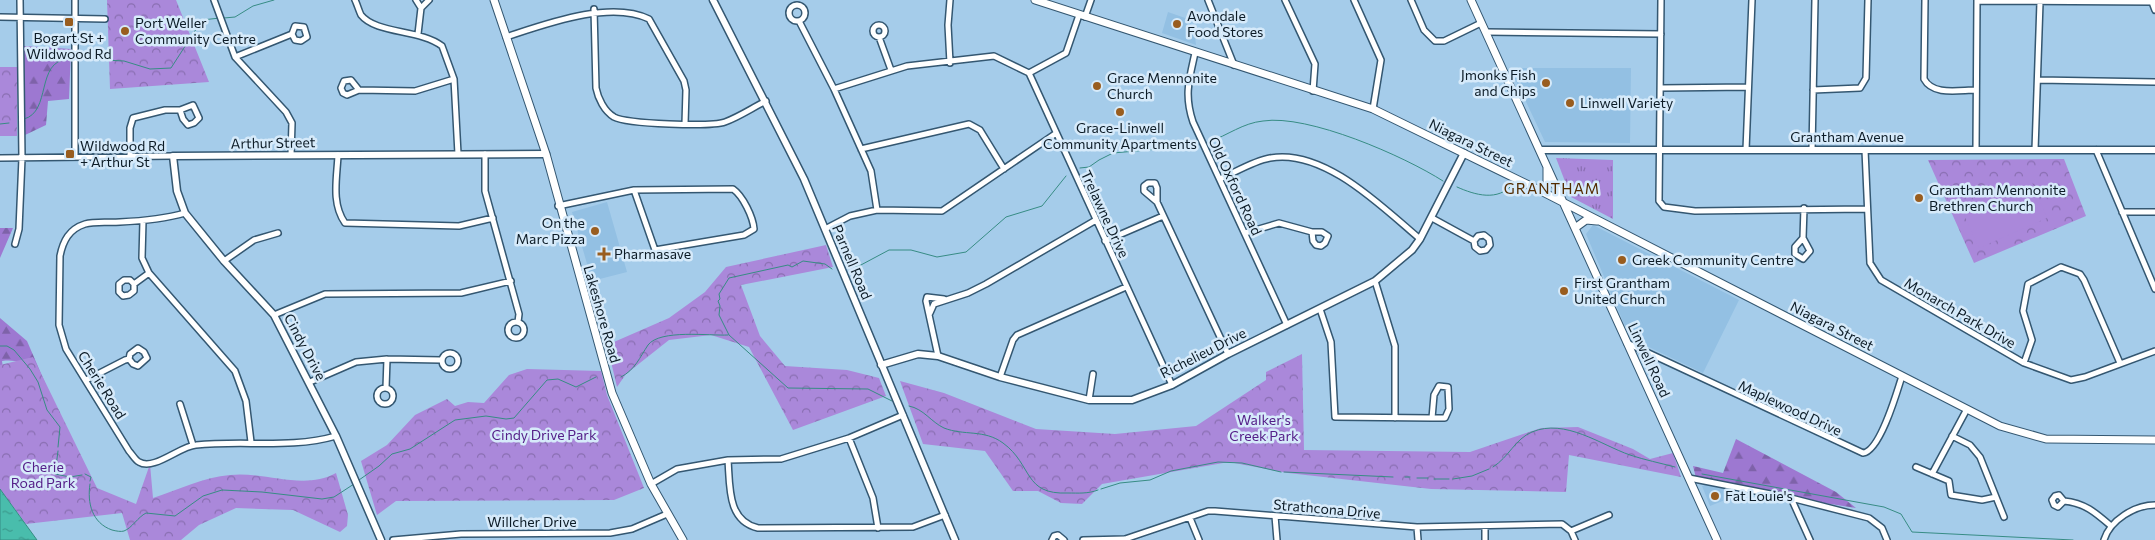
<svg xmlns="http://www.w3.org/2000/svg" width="2155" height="540" viewBox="0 0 2155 540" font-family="Commissioner,sans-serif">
<defs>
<pattern id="grass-tufts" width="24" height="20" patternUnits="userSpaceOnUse" patternTransform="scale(1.25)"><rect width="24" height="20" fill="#aa88da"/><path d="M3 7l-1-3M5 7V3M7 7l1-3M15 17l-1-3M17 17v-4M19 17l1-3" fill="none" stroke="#896eb1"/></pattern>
<pattern id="forest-firs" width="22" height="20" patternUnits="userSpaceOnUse" patternTransform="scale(1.25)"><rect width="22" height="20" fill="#9d78d1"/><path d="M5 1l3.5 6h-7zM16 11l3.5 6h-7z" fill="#7e62a9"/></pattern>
<pattern id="park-crowns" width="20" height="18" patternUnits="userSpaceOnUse" patternTransform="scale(1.25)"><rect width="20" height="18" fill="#aa88da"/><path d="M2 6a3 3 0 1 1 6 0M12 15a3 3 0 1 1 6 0" fill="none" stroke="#896eb1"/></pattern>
<pattern id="water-ripples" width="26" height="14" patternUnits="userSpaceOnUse" patternTransform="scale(1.25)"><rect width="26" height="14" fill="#49bdac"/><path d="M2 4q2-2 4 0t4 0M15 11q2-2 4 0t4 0" fill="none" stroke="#3b998c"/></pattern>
</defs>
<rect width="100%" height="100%" fill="#a5ccea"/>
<path fill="#93c0e3" d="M1168,12L1188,19L1194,29L1196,45L1162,33Z
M1510,68H1631L1630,143L1545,142Z
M607,202L627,272L592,281L572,212Z
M1593,225L1739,300L1703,373L1630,338L1586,234Z
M1707,484L1729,488L1730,498L1710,506L1702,486Z"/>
<path fill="url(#grass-tufts)" d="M1556,158L1613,160V219L1571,197Z"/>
<path fill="url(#forest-firs)" d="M24,46L71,49L69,99L48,101L46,125L25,135Z
M0,228H13L0,258Z
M0,318L27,341L46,385C30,370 25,358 2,361L8,401L0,421Z
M1736,439L1836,492L1856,508L1729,488L1707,484L1696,478L1693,466L1723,473Z"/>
<path fill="url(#park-crowns)" d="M107,0H176L209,82L110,89Z
M0,67H17V136H0Z
M2064,159L2086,216L1974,263L1928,160Z
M826,245L833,267L741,285L760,336L785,366L847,370L879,378L886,396L793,430L749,347L711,335L669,340L626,374L617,387L607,345L669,318L705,292L726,267Z
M1302,354L1304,450L1470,452L1541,428L1578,427L1633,449L1650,459L1673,453L1681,477L1569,455L1566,492L1431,489L1288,473L1229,462L1102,484L1082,504L1061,503L1038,491H1013L985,451L923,444L900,381L944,393L1036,429L1115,434L1196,426L1266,380V372Z
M33,357L97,488L136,504L150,464L153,498C178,490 204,477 230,475C265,471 303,491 336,473L348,515L347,526L340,532L293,510L236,508L199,525L181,540H130L122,513L26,524L0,489V365Z
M527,369L601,371L607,395L644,488L614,500L396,501L377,515L361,461L387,445L415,415L447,399L455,406L468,402L484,403L509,375Z"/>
<path fill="#aa88da" d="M2031,180L2047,218L1979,248L1962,210Z"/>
<path fill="url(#water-ripples)" stroke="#378c84" d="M0,489L37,540H0Z"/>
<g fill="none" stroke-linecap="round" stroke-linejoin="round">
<path stroke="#378c84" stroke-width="1" d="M224,18L235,17L253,6L274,0
M85,59L124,61L150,69L171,68L202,20L220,18
M24,119C52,112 35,61 68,59
M0,124L9,123
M1209,142C1228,135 1243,123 1263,121C1308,114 1404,156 1443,181
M1080,168L1089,167L1099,160L1113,153L1193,146
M1457,187C1475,195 1498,202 1513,184
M851,267L859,266L889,250H911L937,257L966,252L1006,217L1042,206L1066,176
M832,269L825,264L803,261L792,267L788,265L729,278L719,294L720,299L718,301L720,306L719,315L729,335L788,388L868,389L892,401
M0,346H7L14,350L30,369L38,382L47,410L60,427L58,447
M621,377C635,370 640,357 648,345C660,329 710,336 728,335
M909,406C924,409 931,422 944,428C964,436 984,429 1003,443C1033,465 1023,495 1068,493C1078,493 1088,494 1098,490
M58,451L55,474L70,477L82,475
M1493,467C1509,457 1515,439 1532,432C1565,418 1601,445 1630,455C1645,460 1660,463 1675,467
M1284,472L1393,477
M85,474L91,477L90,481
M1702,474L1884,507L1901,514L1912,532L2073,540
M1405,477H1410
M1417,478H1428
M1434,479H1449
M1453,479L1472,476L1489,469
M359,480L379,466L392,454L410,449L455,420L486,416L506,419L514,418L547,380L558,379L576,387L596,377
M90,484C87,503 92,523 112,530C116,531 121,532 124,531C132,528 138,517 146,513L175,516L203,496L222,490L262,492L322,499L334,497L354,484
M1101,489L1120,483L1150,480L1171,471L1218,462L1242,463L1281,472"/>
<g stroke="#345771" stroke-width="8">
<path id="minor" d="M75,0V157
M214,0L235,57L286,112L292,123L291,155
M355,0C357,4 359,11 361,15C376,34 420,29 442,46L454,79L458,154
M416,0L421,8L418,34
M1208,0L1234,65
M1285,0L1315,64L1313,91
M1354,0L1381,60L1373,109
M1411,0L1424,30L1435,41H1444L1481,23
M1661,0L1659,201L1664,207L1695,211L1867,209
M1925,0L1924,79C1933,96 1959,90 1976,90
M1977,1L2155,2
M2152,2L2155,10
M789 13a8 8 0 1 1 16 0a8 8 0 1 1-16 0Z
M421,8L429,0
M594,9L596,88C598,98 604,111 614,117C627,124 711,127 725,122C739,117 752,108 766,101
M0,17L105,19
M1085,17L1091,0
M799,21L834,89L871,171L877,210
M873 31a6 6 0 1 1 12 0a6 6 0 1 1-12 0Z
M1486,32L1661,34
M506,37C546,24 610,0 649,19L684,81L686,90L685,124
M879,37L891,70
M1195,53C1189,80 1184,95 1193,122L1287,325
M235,57L292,34L295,40L301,41L307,37L304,27L295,26L292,34
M950,63L948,25L950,0
M1029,73L1066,53L1079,15
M2038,80L2155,82
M1661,88L1748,87
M834,89L907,66L994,56L1029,73L1172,385
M359,90L351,80L344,81L341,88L343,93L347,95L359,90L415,91L454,79
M1813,90L1860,88L1866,78L1868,0
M861,149L969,124L980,130L1004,169
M1746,150L1752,0
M1812,150L1815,0
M1865,150L1870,263L1881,280L2024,363L2071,380L2085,377L2155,351
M1976,150L1977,0
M2035,150L2040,2
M2096,150L2155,289
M485,154V191L519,314L518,322
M338,155C337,178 331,203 345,223L459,226L493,218
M130,157V128L133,118L165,110H180L183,119L188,125L194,123L199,118L193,105L180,110
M0,158L173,156
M1220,179C1236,172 1253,161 1270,158C1324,148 1382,207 1420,239
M1157,202L1144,191V186L1148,183H1155L1157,188V202L1228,354
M558,206L634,190L733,189C743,196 753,217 754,229L744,235L655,250L634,190
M2122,212H2155
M185,213C164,219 142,221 120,222C109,223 95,221 85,224C69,229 63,241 60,256L59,325L66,349L129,451C132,454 135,460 139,462C154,471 180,446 196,445C243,440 291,449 336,436
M1432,218L1474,241L1475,247L1480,251L1486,250L1490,245L1489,239L1484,235L1478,236L1474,241
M143,221L142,258L149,273L235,371L246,401L251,442
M825,229L850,216L877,210L942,211L1055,134
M1245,233L1279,223L1312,232L1313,241L1316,245L1321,246L1325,243L1328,236L1322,232H1312
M1803,238L1810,251L1803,259L1795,254V247L1803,238L1804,208
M1105,241L1163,216
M15,244L19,229L22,158L20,0
M224,261L254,240L278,233
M1375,281L1395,346V418
M134,284V291L129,295L123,296L119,292V284L124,280H130L134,284L149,273
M1320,309L1331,342L1335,417L1432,418H1445L1449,409L1448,387L1439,386L1434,395L1432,418
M930,313L934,304L968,293L986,284L1096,220
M274,315L325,294L461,293L511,281
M508 330a8 8 0 1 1 16 0a8 8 0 1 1-16 0Z
M1627,343L1863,453C1880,451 1897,392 1902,376
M442 361a8 8 0 1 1 16 0a8 8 0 1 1-16 0Z
M938,356L926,301L927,297L944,299
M2024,363L2032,340L2023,311L2028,284L2061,267L2080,274L2084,280L2120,363
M1000,377L1013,340L1017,335L1126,287
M86,380L125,360L129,359L133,364L138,366L147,358L144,352L138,348L130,354L129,359
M310,382L356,362L387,359L441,360
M377 396a8 8 0 1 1 16 0a8 8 0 1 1-16 0Z
M386,388L387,359
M1089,400L1093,374
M180,404L193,445
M1952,436L1970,445L1980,457L2004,517
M849,438L873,498L878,528
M728,460C730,486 727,521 758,528L913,527L945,515
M1916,467L1949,481L1951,495L1982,500L1996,497
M1932,474L1967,409
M1689,478L1791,498L1869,518L1882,528L1887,540
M651,484L677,469L728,460L781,459L849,438L903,415
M1791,498L1810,540
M2064,501L2058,507L2054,505L2052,500L2055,496L2059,495L2064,501C2085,503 2096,513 2111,526
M1275,516L1277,540
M1190,518L1199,540
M1485,526V540
M1417,527L1418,540
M1571,531L1609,515
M1571,531L1575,540
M393,540L461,534L610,533L632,529L667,514
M1052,540L1054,536L1058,535L1064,540
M1083,540L1125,539L1208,511H1215L1417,527L1562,524L1571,531
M2104,540C2110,520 2135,505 2155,505"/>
</g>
<g stroke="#345771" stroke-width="9">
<path id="tertiary" d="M713,0L804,179L955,540
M1540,150H2155
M881,365L918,354L938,356L1000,377L1089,400H1132L1172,385L1228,354L1375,281L1412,250L1420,239L1464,153
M381,540L336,436L274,315L224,261L185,213L177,191L173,156L546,154"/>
</g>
<g stroke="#345771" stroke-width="9">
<path id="secondary" d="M494,0L546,154L612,393L651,484L683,540
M1035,0L1373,109L1539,190L2000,426L2046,439L2155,440
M1471,0L1717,540
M1539,190L1547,184V168
M1575,228L1586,220L1597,221"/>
</g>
<use href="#minor" stroke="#fff" stroke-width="5"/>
<use href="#tertiary" stroke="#fff" stroke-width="6"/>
<use href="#secondary" stroke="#fff" stroke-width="7"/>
</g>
<g fill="#995d1f" stroke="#d6eafa" stroke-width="2">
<rect x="64" y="17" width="10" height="10" rx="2.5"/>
<circle cx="1177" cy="24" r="5"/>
<circle cx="125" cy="31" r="5"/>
<circle cx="1546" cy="83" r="5"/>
<circle cx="1097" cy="86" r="5"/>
<circle cx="1570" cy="103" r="5"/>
<circle cx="1120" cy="112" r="5"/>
<rect x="65" y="149" width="10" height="10" rx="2.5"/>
<circle cx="1919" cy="198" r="5"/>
<circle cx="595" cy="231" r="5"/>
<path d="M601.5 246.5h5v5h5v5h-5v5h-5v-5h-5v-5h5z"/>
<circle cx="1622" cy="260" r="5"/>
<circle cx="1564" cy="291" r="5"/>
<circle cx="1715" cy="496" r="5"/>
</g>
<g text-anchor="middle" stroke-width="5" stroke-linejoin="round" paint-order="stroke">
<g font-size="14" fill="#0c1b26" stroke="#d6eafa" text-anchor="start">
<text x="1187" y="21">Avondale<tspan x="1187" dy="16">Food Stores</tspan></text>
<text x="135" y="28">Port Weller<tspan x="135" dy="16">Community Centre</tspan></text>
<text x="69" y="43" text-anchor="middle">Bogart St +<tspan x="69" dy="16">Wildwood Rd</tspan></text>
<text x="1536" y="80" text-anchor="end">Jmonks Fish<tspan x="1536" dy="16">and Chips</tspan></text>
<text x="1107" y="83">Grace Mennonite<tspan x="1107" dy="16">Church</tspan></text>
<text x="1580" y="108">Linwell Variety</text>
<text x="1120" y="133" text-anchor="middle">Grace-Linwell<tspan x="1120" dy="16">Community Apartments</tspan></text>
<text x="80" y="151">Wildwood Rd<tspan x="80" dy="16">+ Arthur St</tspan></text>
<text x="1929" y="195">Grantham Mennonite<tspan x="1929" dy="16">Brethren Church</tspan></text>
<text x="585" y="228" text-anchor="end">On the<tspan x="585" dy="16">Marc Pizza</tspan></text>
<text x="614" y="259">Pharmasave</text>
<text x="1632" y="265">Greek Community Centre</text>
<text x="1574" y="288">First Grantham<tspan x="1574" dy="16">United Church</tspan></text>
<text x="1725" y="501">Fat Louie's</text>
</g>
<g font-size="14" fill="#0c1b26" stroke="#d6eafa">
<text x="1847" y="142">Grantham Avenue</text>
<text transform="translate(273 143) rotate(-1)" y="5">Arthur Street</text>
<text transform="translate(1471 143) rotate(26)" y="5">Niagara Street</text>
<text transform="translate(1235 186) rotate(65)" y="5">Old Oxford Road</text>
<text transform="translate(1105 214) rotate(65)" y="5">Trelawne Drive</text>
<text transform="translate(852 262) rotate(67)" y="5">Parnell Road</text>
<text transform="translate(1960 313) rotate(30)" y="5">Monarch Park Drive</text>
<text transform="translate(602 314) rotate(74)" y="5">Lakeshore Road</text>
<text transform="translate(1832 326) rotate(27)" y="5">Niagara Street</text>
<text transform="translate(305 347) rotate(62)" y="5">Cindy Drive</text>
<text transform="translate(1203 353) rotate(-27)" y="5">Richelieu Drive</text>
<text transform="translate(1649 360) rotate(65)" y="5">Linwell Road</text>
<text transform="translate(102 385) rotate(58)" y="5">Cherie Road</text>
<text transform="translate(1790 408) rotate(25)" y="5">Maplewood Drive</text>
<text transform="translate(1327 509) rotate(5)" y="5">Strathcona Drive</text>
<text x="532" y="527">Willcher Drive</text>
</g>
<g font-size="14" fill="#552089" stroke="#d6eafa">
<text x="1264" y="425">Walker's<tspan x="1264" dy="16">Creek Park</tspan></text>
<text x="544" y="440">Cindy Drive Park</text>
<text x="43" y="472">Cherie<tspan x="43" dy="16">Road Park</tspan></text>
</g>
<g font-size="15" letter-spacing="1" fill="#532c00" stroke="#d6eafa">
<text x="1552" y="194">GRANTHAM</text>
</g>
</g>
</svg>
